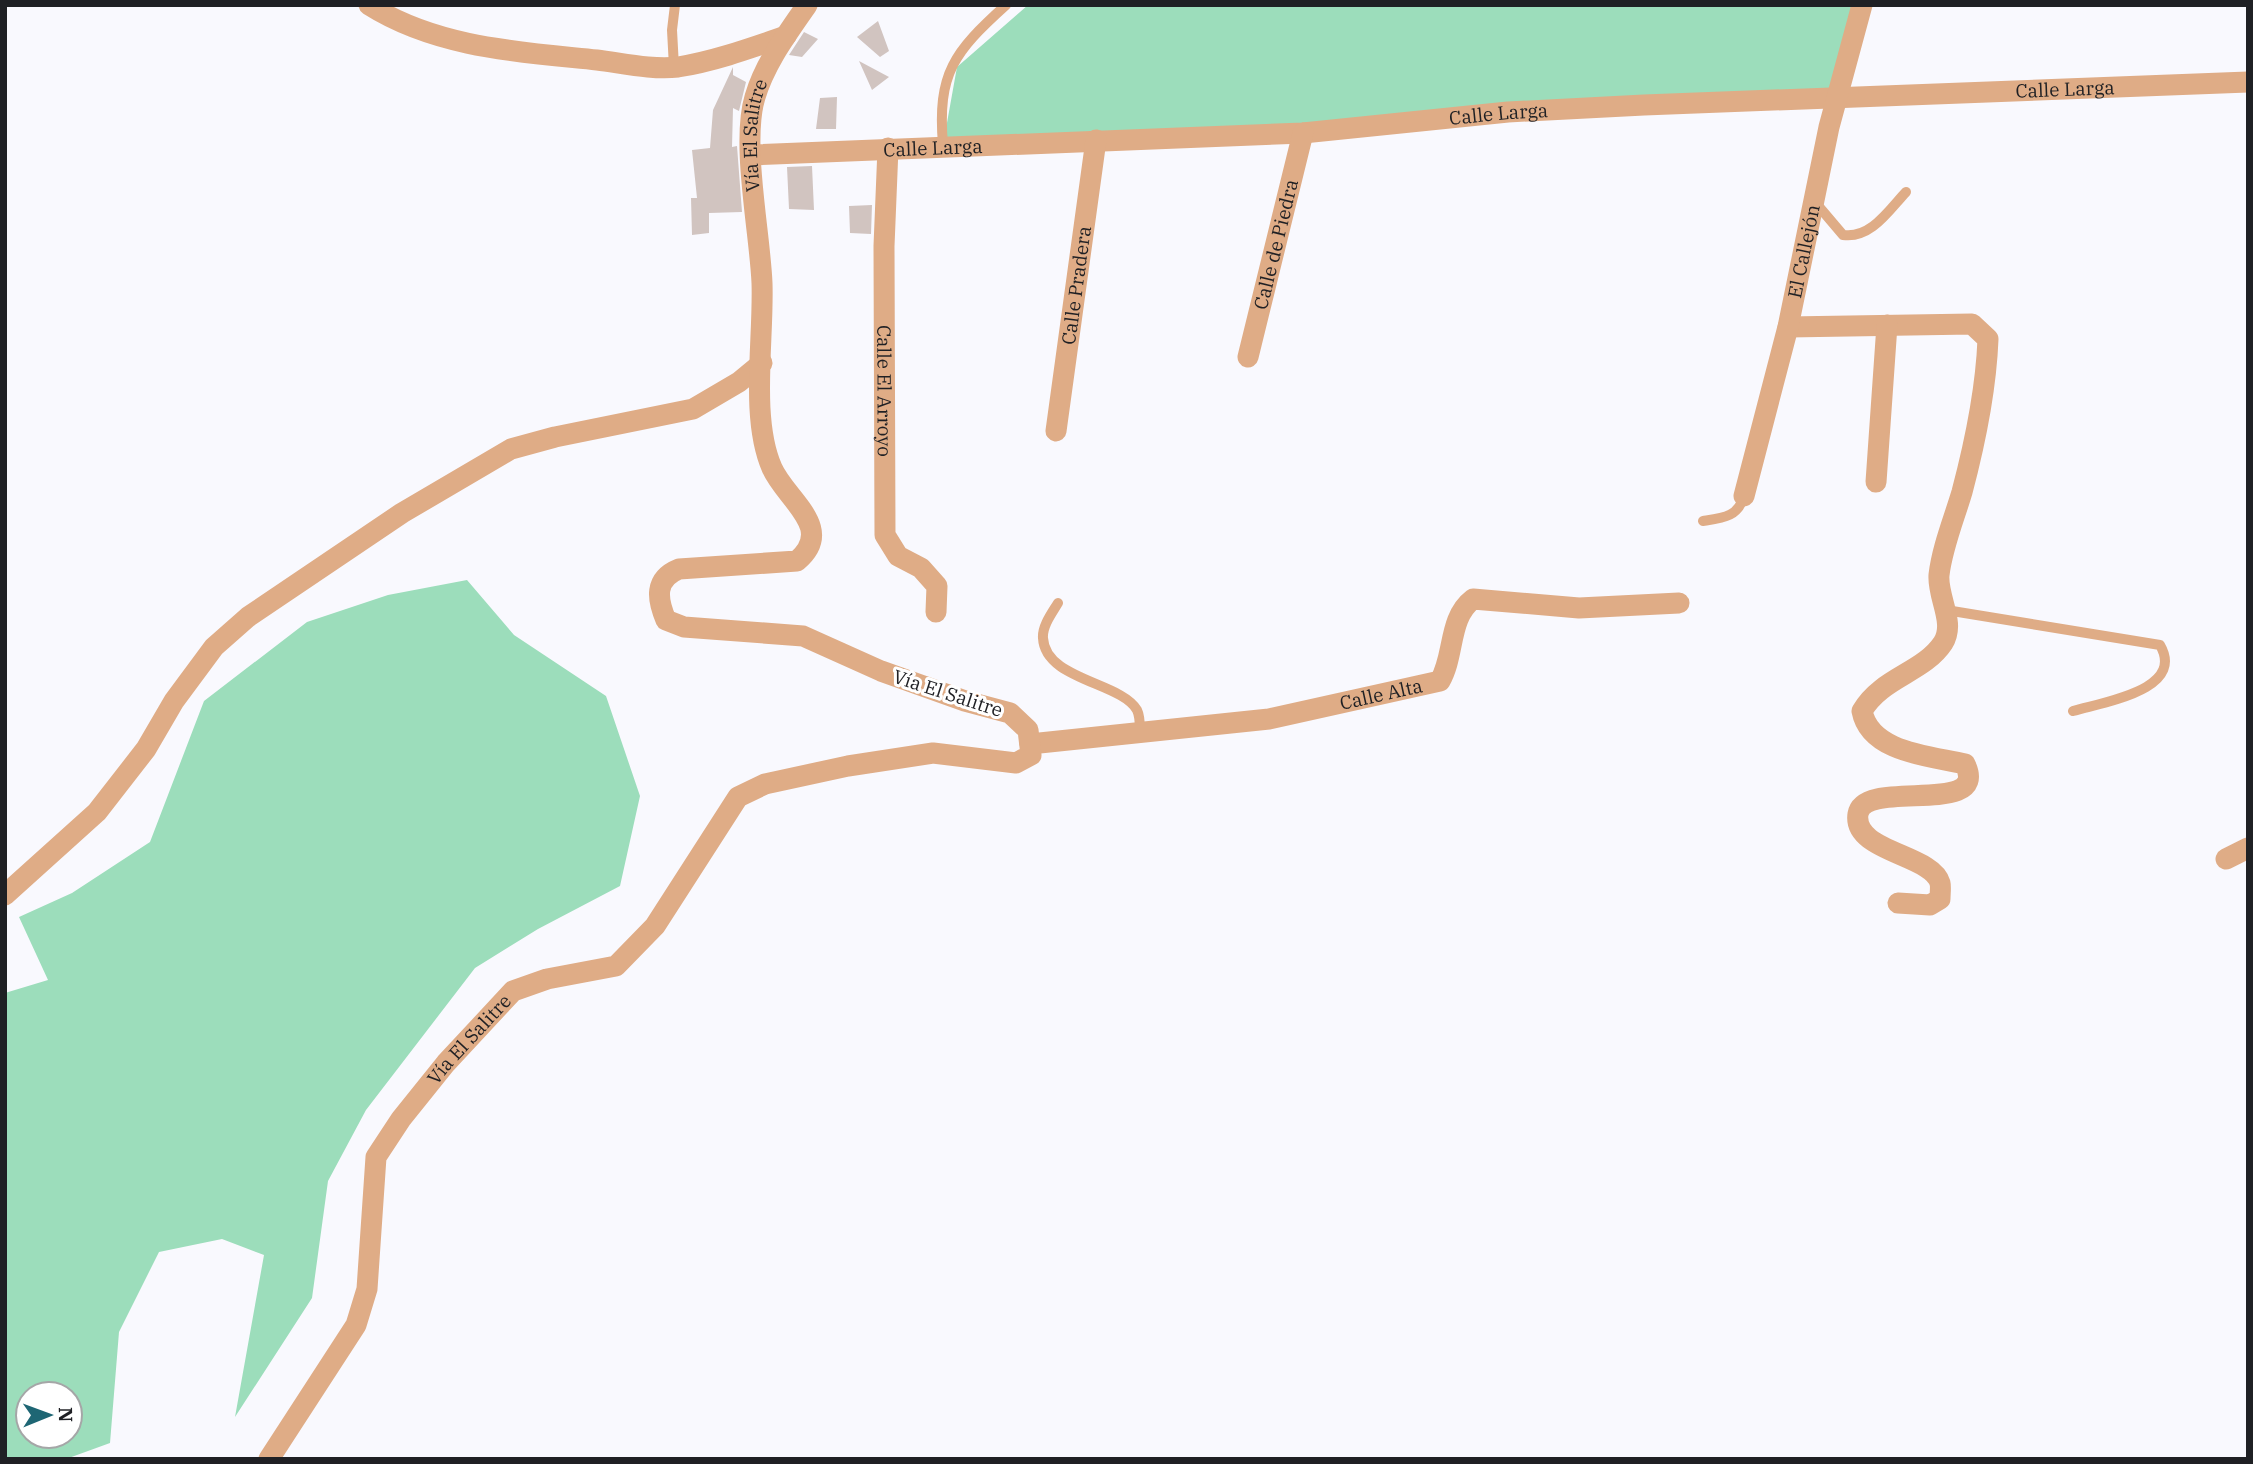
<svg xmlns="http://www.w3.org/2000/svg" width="2253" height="1464" viewBox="0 0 2253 1464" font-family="'IBM Plex Serif',serif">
<rect width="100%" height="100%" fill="#f9f9fe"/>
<path fill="#9cddbb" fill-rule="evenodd" d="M1028,5H1858L1840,96L943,145L957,67Z
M467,580L514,635L606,696L640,796L620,886L538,929L475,968L366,1110L328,1181L312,1298L235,1417L264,1255L222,1239L159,1252L119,1332L110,1443L66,1459H5V993L48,980L19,917L72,893L150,842L204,701L307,622L388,595ZM28,1394H70V1436H28Z"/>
<path fill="#d1c4c0" d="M878,21L889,51L880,57L857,37Z
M804,32L818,39L802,57L789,55Z
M859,61L889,77L872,90Z
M733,67V75L746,82L739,111L733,108L732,147L737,146L742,212L709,213V233L692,235L691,198H697L692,150L710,148L713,110Z
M837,97L836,129H816L820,98Z
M812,166L814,210L789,209L787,167Z
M872,205L871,234L850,233L849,206Z"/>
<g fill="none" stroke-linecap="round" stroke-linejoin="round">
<path stroke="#dfac86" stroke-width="10" d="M674,67L672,30L675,5
M943,145C937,73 954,52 1006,5
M1815,202L1843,235C1871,239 1889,210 1906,192
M1703,521C1723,518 1738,517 1744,496
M1058,603C1052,613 1042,626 1043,638C1045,680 1121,682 1137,710C1140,716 1140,724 1140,731
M1946,610L2160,645C2186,690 2103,702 2073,711"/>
<g stroke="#dfac86" stroke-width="21">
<path d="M369,5C437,48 520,52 597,60C622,63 652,70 678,67C715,61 751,48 786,36"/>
<path id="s1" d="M888,148L884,246L885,535L898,556L921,568L937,586L936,612"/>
<path id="s2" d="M751,155L1303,133L1508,112L1644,105L2248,82"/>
<path d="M1788,327L1972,324L1988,339C1986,390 1975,443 1962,492C1954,519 1942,548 1939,575C1937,597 1956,623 1943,643C1923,673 1882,677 1862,711C1870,753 1931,756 1965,764C1991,818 1864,777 1858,814C1852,852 1932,854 1940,883C1941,887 1940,894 1940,899L1930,905L1898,903"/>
<path id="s3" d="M1248,357L1303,133"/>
<path id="s4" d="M1056,431L1096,140"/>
<path d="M1876,482L1887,325"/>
<path id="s5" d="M1744,496L1788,327L1829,127L1862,5"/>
<path id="s6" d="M1030,744L1269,719L1440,681C1455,655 1448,618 1473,599L1579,608L1679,603"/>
<path d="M2226,859L2248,848"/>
<path d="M5,895L97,812L146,749L174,701L214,647L248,617L402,513L511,449L555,437L693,409L739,382L762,363"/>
<path id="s7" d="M269,1459L356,1325L367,1289L376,1157L401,1119L446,1063L513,991L547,979L616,966L655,926L738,797L765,784L848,766L933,753L1016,763L1031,755L1028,730L1010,713L965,701L881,671L803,636L684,627L666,620C657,599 654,579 679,569L797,561C836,528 786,500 772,468C750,418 764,339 762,283C760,233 741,143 755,97C765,63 787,34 807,5"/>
</g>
</g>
<g text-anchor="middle" stroke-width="6" stroke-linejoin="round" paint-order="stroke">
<g font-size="19" fill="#1f2024" stroke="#fff">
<text dy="7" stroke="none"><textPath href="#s2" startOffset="1316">Calle Larga</textPath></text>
<text dy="7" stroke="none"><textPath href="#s2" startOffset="749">Calle Larga</textPath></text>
<text dy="7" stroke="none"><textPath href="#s7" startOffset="2196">Vía El Salitre</textPath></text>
<text dy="7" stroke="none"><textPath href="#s2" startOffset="182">Calle Larga</textPath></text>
<text dy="7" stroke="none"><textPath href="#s3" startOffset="116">Calle de Piedra</textPath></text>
<text dy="7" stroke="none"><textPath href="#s5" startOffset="252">El Callejón</textPath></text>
<text dy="7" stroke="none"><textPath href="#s4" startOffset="147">Calle Pradera</textPath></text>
<text dy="7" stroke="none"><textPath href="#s1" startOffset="243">Calle El Arroyo</textPath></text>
<text transform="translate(948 693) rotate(18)" y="7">Vía El Salitre</text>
<text dy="7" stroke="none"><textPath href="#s6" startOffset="355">Calle Alta</textPath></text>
<text dy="7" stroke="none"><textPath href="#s7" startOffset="480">Vía El Salitre</textPath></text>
</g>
</g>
<rect width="2253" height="1464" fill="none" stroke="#1f2024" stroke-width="14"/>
<g transform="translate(49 1415) rotate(89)"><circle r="33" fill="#ffffff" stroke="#a5a6a7" stroke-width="2"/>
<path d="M0-5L12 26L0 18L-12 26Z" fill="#1e6674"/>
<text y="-10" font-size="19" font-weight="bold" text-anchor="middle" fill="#1f2024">N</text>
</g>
</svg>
